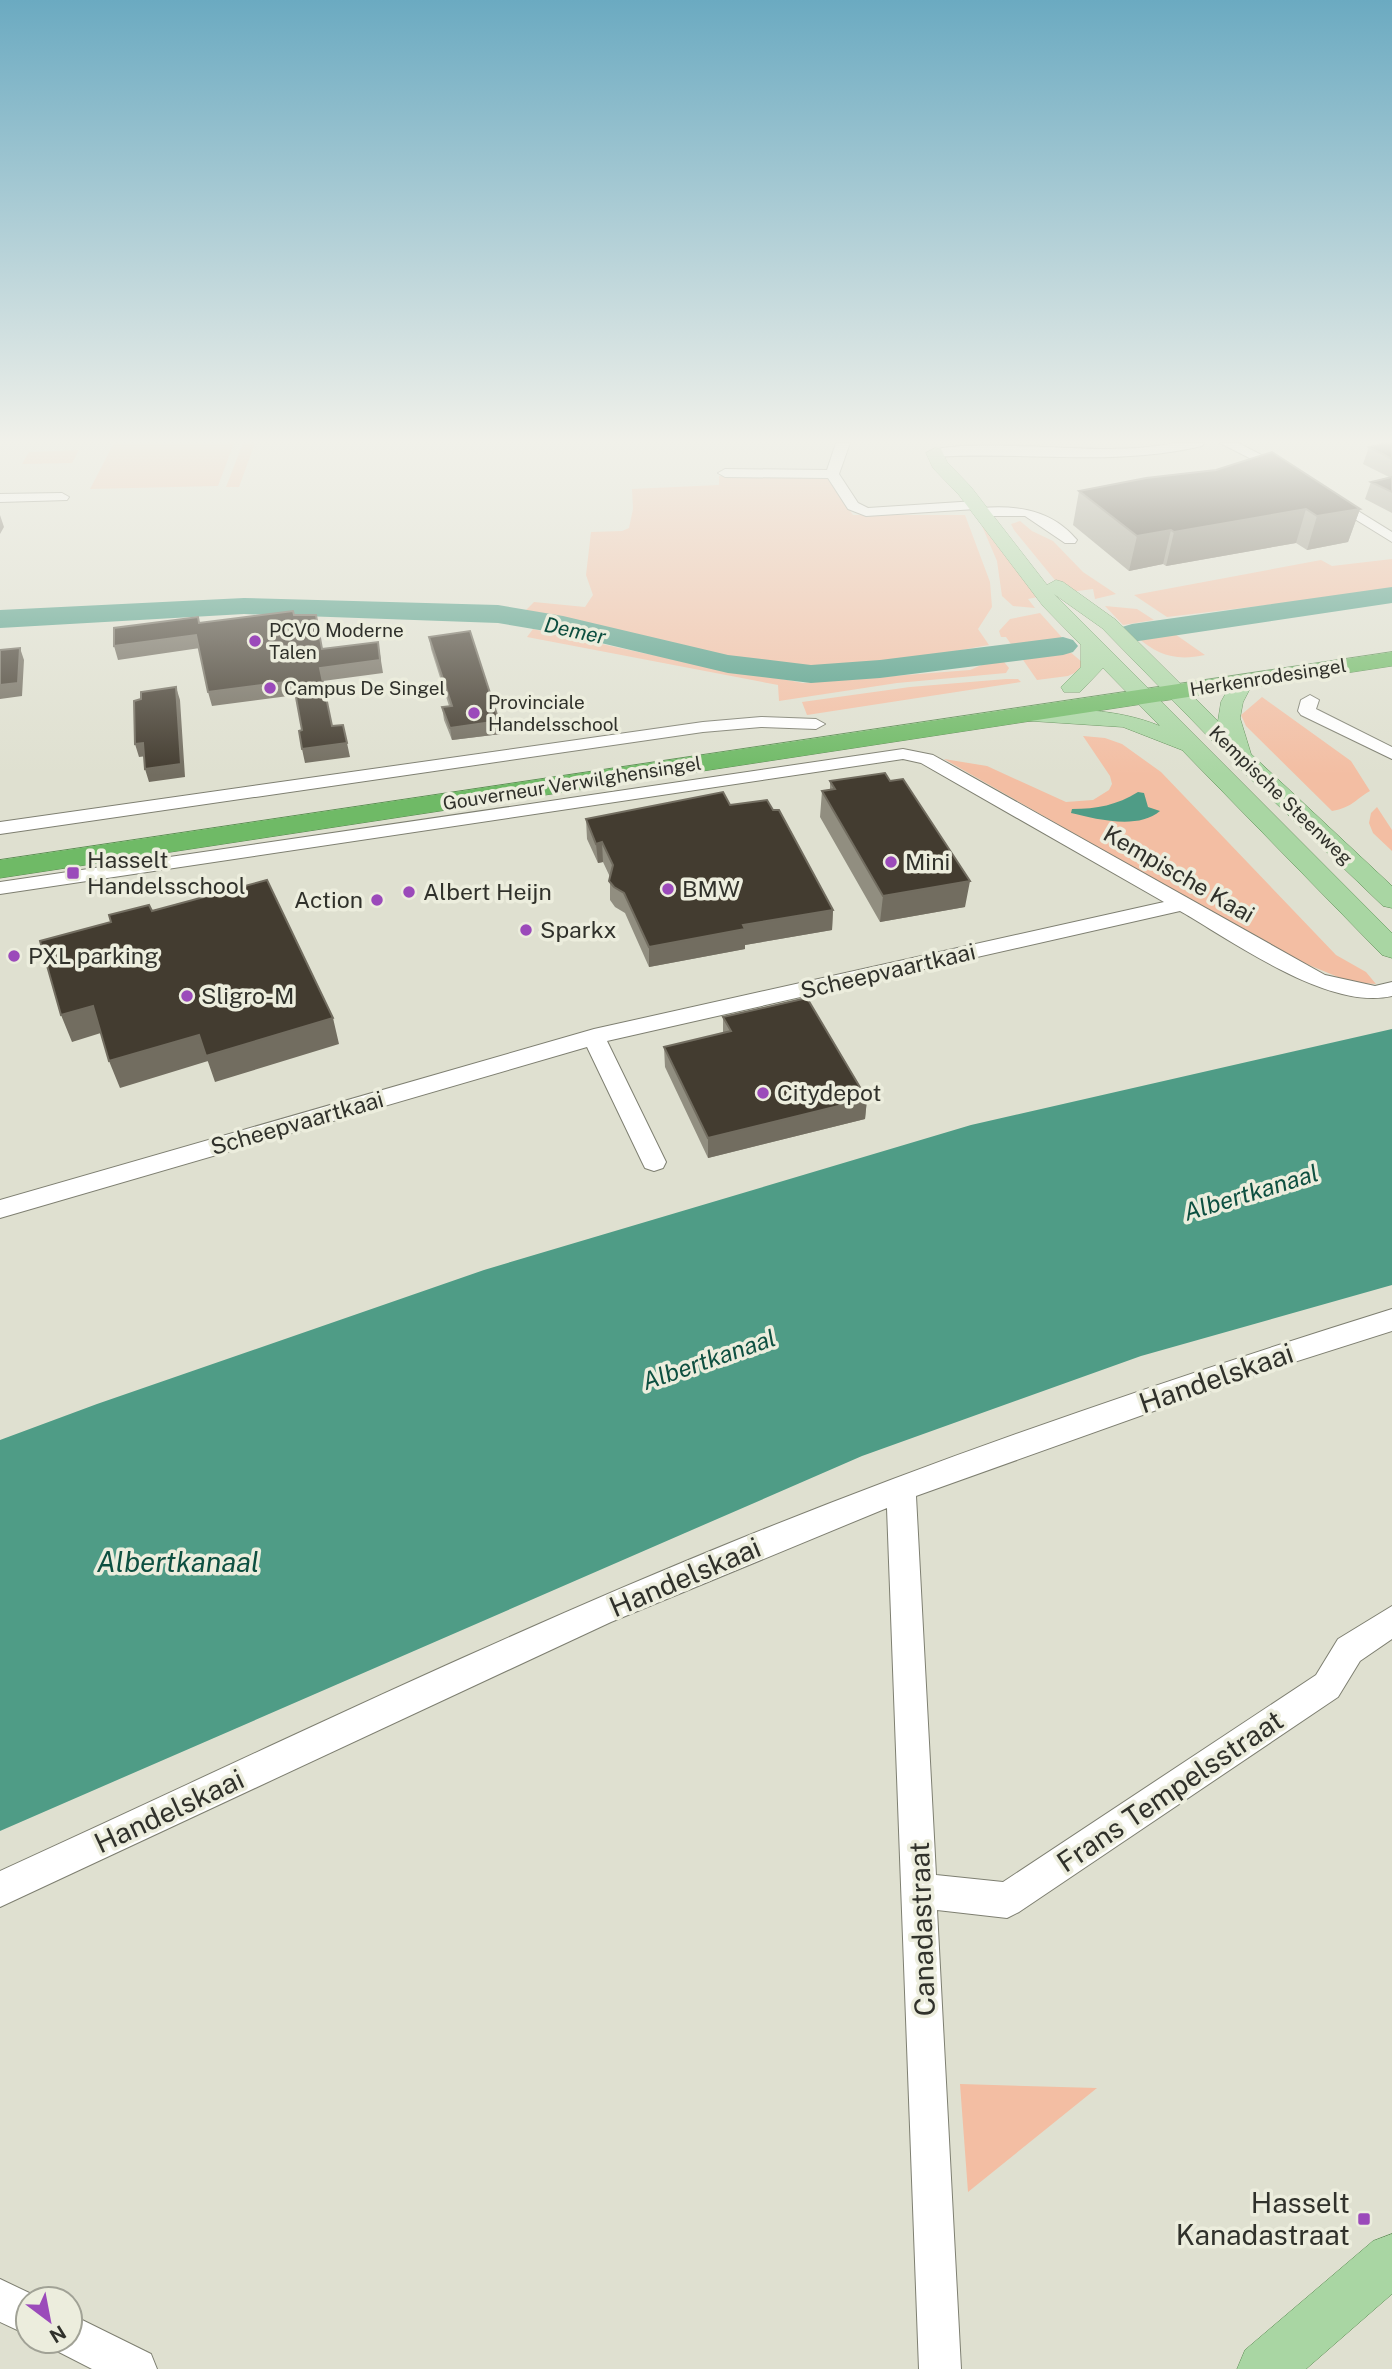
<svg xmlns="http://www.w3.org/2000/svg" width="1392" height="2369" viewBox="0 0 1392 2369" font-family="'Public Sans',sans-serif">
<rect width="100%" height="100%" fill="#dfe0d0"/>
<path fill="#f3bea3" d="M114,443H234L218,486L90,489Z
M243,443H255L239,487H226Z
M79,450L72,463L22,464L29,452Z
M719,476L827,478L853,515H965L990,582L992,607L978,629L989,645C927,656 862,673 799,668C706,662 613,634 522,614L534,602L585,607L593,595L586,575L591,532L622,531L629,528L633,509L632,489L719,485Z
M979,519L1038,597L1028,599L1035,608L1013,606L1002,596L997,561Z
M1020,521L1032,531L1053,541L1083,572L1116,594L1095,599L1093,589L1070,592L1054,579L1014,530L1011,524Z
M1392,559V590L1167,617L1134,595L1321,560L1332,566Z
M1105,606L1137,609L1154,620L1123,625Z
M1040,613L1067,643L1015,650L1006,637H1001L999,631L1010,619Z
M533,629L643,653L803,683L970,670L1000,657L1009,668L1006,673L897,683L779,701L778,685L527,637Z
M1172,632L1205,655C1176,661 1158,656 1136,636Z
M1069,651L1082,662L1081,670L1068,676L1037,680L1021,657Z
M1006,679H1018L1021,682L807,715L802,702L910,687Z
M1262,697L1351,761L1370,791C1353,801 1353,807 1332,811L1246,726L1241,715Z
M1083,736L1105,738L1122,744L1161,772L1336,955L1366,972L1376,984L1350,982L1292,958L944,759L987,766L1066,802L1093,800L1109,790L1112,784L1110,776Z
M1377,807L1392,830V851L1373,833L1369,823L1371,813Z
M960,2084L1097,2088L968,2192Z"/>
<path fill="#4f9c86" d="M1138,792L1144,793L1148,807L1160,811C1138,830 1096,819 1071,813L1072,809C1097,809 1117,805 1138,792Z
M1392,1029V1285L1141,1356L862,1456L0,1831V1440L97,1404L484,1270L971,1125Z"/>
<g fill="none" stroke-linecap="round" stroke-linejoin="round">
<path fill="#4f9c86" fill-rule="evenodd" d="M1392,587V603L1132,642L1122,639L1118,633L1122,627L1132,624Z
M244,598L498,605L563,616L728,655L811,665L880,660L1063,637L1073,640L1078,646L1073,652L1063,655L880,678L811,683L728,673L563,634L498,623L244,614L0,628V610Z"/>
<g stroke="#7e7f71" stroke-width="2">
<path id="minor" d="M836,443H850L839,474L858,503L868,508L976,501L981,502V508C1018,505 1052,510 1077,540L1075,543H1065L1025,516H981L976,515V509L866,516L848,509L828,478L725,477L718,473L725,469L827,470Z
M1175,443H1204L1202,446C1115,467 1024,451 935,457L928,453C944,439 1071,449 1100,449C1125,449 1151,448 1175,443Z
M1220,443H1238L1293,471L1286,475L1281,474Z
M62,493L69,497L67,500L0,502V494Z
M1329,493L1392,532V542L1324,500V494Z
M1310,695L1319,700L1316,709L1392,747V759L1301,715L1298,711L1301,700Z
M761,717L816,719L825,724L816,729L761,727L703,732L0,834V822L703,722Z
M903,749L933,755L1325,975L1375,986L1392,982V996C1329,1011 1234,942 1180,911L607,1041L666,1162L663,1168L654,1171L645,1168L642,1162L587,1047L0,1218V1200L594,1029L1164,902L921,763L903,759L0,894V882Z
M1392,1309V1331L1266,1371L916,1496L936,1875L1003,1882L1316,1675L1338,1639L1392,1606V1639L1360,1661L1338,1697L1019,1912L1007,1918L937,1910L961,2369H919L887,1508L611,1622L0,1907V1871C245,1759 488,1641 737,1540C951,1453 1171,1378 1392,1309Z
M0,2279L42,2299H28V2335L0,2322Z
M70,2314L151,2354L157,2369H92L55,2350L52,2341H70Z"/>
</g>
<g stroke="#598a51" stroke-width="1">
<path id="major" d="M935,448L941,449L947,462L971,487L1047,585L1056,580L1063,582L1116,620L1218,721L1221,702L1235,676H1251L1254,681L1243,702L1240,718L1251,754L1392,886V908L1383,906L1232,761L1102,628L1054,594L1392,933V958L1382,955L1182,750L1123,727L1016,720L1013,715L1016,710L1024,708C1071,709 1116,708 1160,726L1103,668L1080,692H1064L1061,687L1081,667V645L1043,606L959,495L933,468L926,453Z
M1392,2234V2294L1306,2369H1237L1245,2350L1373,2241Z"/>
</g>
<g stroke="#598a51" stroke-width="1">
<path id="highway" d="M1392,652V666L0,878V860Z"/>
</g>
<use href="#minor" fill="#fff" fill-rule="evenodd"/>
<use href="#major" fill="#a9d6a3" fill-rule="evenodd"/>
<use href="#highway" fill="#6fba66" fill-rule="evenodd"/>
</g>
<path fill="#918e80" d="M1392,443V513L1365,499L1371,482L1389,477L1363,464L1369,447Z
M1079,491L1360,509L1348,542L1307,550L1296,543L1166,566L1163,564L1129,571L1073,525Z
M429,637L499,721L501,734L452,740L444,720L442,707L449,706L431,649Z
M830,781L965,907L880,922L820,817L822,791L830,790Z
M730,805L773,810L833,910L832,930L745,945V949L649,967L625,913L615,907L610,900V877L603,862L598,863L587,839L586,819Z
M723,1017L867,1099L865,1119L708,1158L665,1067L664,1047L723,1033Z"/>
<path fill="#726d60" d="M1306,509L1296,543L1166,566L1174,532Z
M1360,509L1348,542L1307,550L1317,516Z
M0,515L4,527L0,534Z
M1171,530L1163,564L1129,571L1137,536Z
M196,635L200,648L118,660L114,646Z
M378,642L383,673L323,681L320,668Z
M20,648L24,660L22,696L0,699V685Z
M293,681L296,695L212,706L208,692Z
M176,687L180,700L185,777L149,782L145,769Z
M499,721L501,734L452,740L450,728Z
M143,743L147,756L139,757L135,744Z
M347,743L350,757L305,763L302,749Z
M602,842L603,862L598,863L596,844Z
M970,881L965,907L880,922L883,896Z
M833,910L832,930L745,945V949L649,967V947L743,925Z
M93,1006L104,1032L72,1042L61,1015Z
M333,1018L339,1044L215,1082L206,1056Z
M199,1035L208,1061L120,1088L109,1061Z
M867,1099L865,1119L708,1158V1138Z"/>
<path fill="#433c30" stroke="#726d60" stroke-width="2" d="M1385,443H1392V459L1369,447Z
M1272,452L1360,509L1317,516L1306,509L1174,532L1171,530L1137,536L1079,491L1146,478L1216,470Z
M1392,477V492L1371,482Z
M293,611L294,615H316L322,649L378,642L380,660L320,668L332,726L343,725L347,743L302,749L299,731L302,730L293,681L208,692L196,635L114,646V628L198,617L199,623Z
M470,631L499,721L450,728L442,707L452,706L429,637Z
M20,648L18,683L0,685V650Z
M176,687L181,764L145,769L143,743L135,744L134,701L141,699V692Z
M885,773L890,781L903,779L970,881L883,896L822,791L835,789L830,781Z
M723,792L730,805L767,800L773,810H779L833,910L743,925L745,929L649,947L624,893L614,887L609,881L613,865L602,842L596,844L586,819Z
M267,880L333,1018L206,1056L199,1035L109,1061L93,1006L61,1015L40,941L111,922L109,915L149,905L152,911Z
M807,998L867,1099L708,1138L664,1047L731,1031L723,1017Z"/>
<linearGradient id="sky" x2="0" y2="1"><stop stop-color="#6baac1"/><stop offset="0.57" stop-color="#f1f1ea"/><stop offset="1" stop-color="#f1f1ea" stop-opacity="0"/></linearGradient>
<rect width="1392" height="775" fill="url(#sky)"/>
<g fill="#9b4aba" stroke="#eceddd" stroke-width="2.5">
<circle cx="255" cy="641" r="7"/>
<circle cx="270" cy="688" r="7"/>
<circle cx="474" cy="713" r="7"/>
<circle cx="891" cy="862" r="7"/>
<rect x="66" y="866" width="14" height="14" rx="3.5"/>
<circle cx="668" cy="889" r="7"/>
<circle cx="409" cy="892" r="7"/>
<circle cx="377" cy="900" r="7"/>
<circle cx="526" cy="930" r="7"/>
<circle cx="14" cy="956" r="7"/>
<circle cx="187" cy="996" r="7"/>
<circle cx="763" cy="1093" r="7"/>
<rect x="1357" y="2212" width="14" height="14" rx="3.5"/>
</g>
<g text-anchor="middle" stroke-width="7" stroke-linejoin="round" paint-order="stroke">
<g font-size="19" fill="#30312b" stroke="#eceddd" text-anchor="start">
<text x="269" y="637">PCVO Moderne<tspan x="269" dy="22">Talen</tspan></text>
<text x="284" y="695">Campus De Singel</text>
<text x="488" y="709">Provinciale<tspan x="488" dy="22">Handelsschool</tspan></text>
</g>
<g font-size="19" fill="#30312b" stroke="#eceddd">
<text transform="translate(1268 677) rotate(-9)" y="7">Herkenrodesingel</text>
<text transform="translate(572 783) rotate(-9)" y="7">Gouverneur Verwilghensingel</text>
<text transform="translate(1281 795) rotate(44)" y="7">Kempische Steenweg</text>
</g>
<g font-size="21" font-style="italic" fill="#0d4f40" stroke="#eceddd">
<text transform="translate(575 631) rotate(12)" y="7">Demer</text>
</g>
<g font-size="23" fill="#30312b" stroke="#eceddd" text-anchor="start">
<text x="87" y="868">Hasselt<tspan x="87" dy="26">Handelsschool</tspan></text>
<text x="905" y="870">Mini</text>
<text x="682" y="897">BMW</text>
<text x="423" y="900">Albert Heijn</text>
<text x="363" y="908" text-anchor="end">Action</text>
<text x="540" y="938">Sparkx</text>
<text x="28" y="964">PXL parking</text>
<text x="201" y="1004">Sligro-M</text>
<text x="777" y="1101">Citydepot</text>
</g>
<g font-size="23" fill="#30312b" stroke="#eceddd">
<text transform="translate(1179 874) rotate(30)" y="8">Kempische Kaai</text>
<text transform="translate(888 971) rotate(-13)" y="8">Scheepvaartkaai</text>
<text transform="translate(297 1123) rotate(-16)" y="8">Scheepvaartkaai</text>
</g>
<g font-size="24" font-style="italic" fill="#0d4f40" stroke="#eceddd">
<text transform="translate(1251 1193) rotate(-17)" y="8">Albertkanaal</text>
<text transform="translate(709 1360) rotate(-19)" y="8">Albertkanaal</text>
</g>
<g font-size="28" fill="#30312b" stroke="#eceddd">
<text transform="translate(1216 1378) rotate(-19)" y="10">Handelskaai</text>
<text transform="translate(685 1577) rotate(-23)" y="10">Handelskaai</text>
<text transform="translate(1170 1791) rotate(-34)" y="10">Frans Tempelsstraat</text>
<text transform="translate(169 1811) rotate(-25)" y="10">Handelskaai</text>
<text transform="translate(922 1929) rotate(-92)" y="10">Canadastraat</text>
</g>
<g font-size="28" font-style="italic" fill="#0d4f40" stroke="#eceddd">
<text x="178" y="1572">Albertkanaal</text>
</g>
<g font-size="28" fill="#30312b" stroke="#eceddd" text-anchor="end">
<text x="1350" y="2213">Hasselt<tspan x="1350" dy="32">Kanadastraat</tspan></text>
</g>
</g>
<g transform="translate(49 2320) rotate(148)"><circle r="33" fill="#eceddd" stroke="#a1a296" stroke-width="2"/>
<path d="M0-5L12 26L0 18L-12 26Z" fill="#9b4aba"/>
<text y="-10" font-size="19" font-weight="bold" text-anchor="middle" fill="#30312b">N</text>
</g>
</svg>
